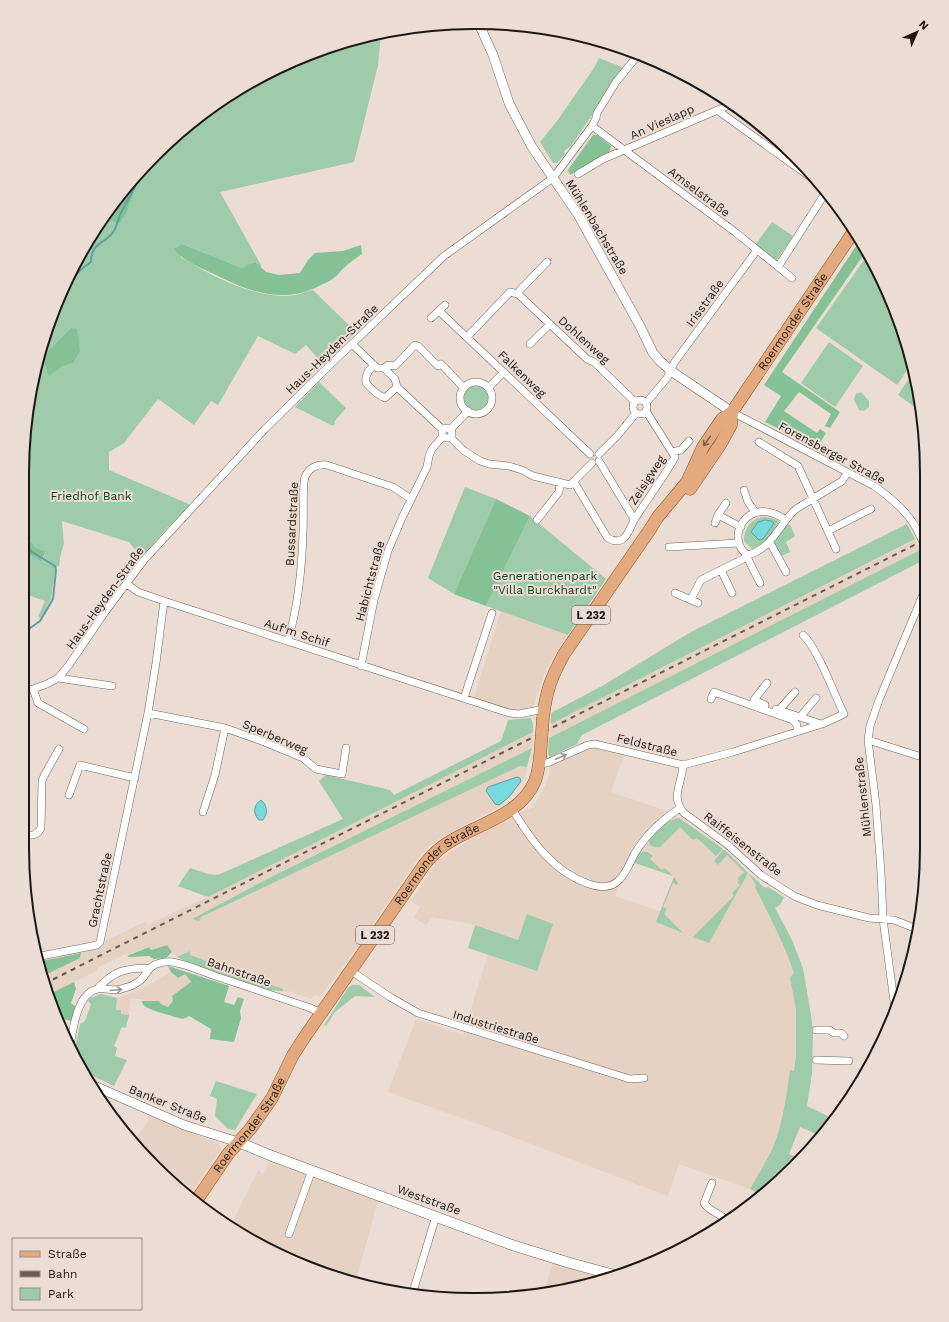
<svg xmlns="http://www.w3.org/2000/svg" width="949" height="1322" viewBox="0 0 949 1322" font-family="'Work Sans',sans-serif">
<rect width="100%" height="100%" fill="#ebddd3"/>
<path fill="#e6d2c3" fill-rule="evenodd" d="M915,540L920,550L549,738L551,724Z
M501,611L568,635L546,669L533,708L517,712L506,710L474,697Z
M533,732L532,748L273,876L192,919L199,921L201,917L355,843L520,766L527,767L525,777L520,786L502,805L439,839L429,846L416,861L369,930L320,997L316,995H314L312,999L289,991V993L283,991V989L190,955V951L177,957L166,945L151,950L148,947L129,954L128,953L97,968L98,970L48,995L41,977L80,958L81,953L96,949L101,943L146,921L148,925L180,909L208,897Z
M592,747H599L624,755L611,792L670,812L714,841L746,871L756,885L755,887L776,928L789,959L794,974V996L796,1010V1056L794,1072L790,1071L786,1101L778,1135L765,1163L750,1189L679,1164L668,1196L484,1126L388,1092L416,1019L463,1035L488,954L537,971L522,927L518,941L475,925L432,917L426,925L414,918L420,907L411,901L438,860L476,836L533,807L547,782L551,765ZM629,861L674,876L660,911L615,896Z
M171,972L178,978L185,974L192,982L172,996L173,1001L168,1007L161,1004L159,1001H147L140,999H131L129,1015L121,1014L116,1010L117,998L139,990Z
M151,1115L219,1144L221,1149L189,1196L176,1188L134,1140L146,1124Z
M268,1161L378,1201L355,1284L275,1253L231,1225L258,1170L263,1174Z
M553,1262L595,1274L593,1280L543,1294Z"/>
<path fill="#9ecbaa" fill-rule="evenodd" d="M381,34L378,65L354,162L220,192L261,265V268L254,262L249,264L242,268L182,244L181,257C211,276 258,301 295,295C301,294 307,291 313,290L356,332L323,364L306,345L295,354L258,336L218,405L211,401L194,425L158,399L124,443L109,452V470L191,505L168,527L141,557L129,542L62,521L64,544L61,553L59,566L56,567L51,564L54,566L55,571L51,599L41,618L38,617L45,601L22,593V549L25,552L41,560L42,559L46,560L43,558L46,551L36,548L23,533L22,511L28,503L29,493L24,452L31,386L56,302L83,248L116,201L110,214L111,221L119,224L126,215L143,168L176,134L248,83L329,46ZM71,328L73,363L61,367L49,350Z
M599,58L624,68L571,146L564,151L565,154L557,163H553L540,142L557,121L594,68Z
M772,222L793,236L776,261L755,245Z
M869,253L892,301L910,366L897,385L816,328Z
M829,342L863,366L835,407L801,383Z
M912,374L922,412L898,395Z
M319,382L346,408L334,422L335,423L333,426L295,407Z
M464 398a12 12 0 1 1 24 0a12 12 0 1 1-24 0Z
M861,392L869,401V407L864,411L859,410L854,399L856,394Z
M465,487L496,499L454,594L428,578Z
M530,516L606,579L568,635L486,606Z
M764,517L772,518L779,521L766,542L752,549L744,541C744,529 751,518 764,517Z
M786,524L790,525L795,536L786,542L790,552L779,557L773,542Z
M907,524L915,539L551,724V713L602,686L691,632Z
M920,550L924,560L582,735L577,744L550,757L548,754L549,738Z
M531,718L533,724V732L208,897L178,886L190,868L208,874L218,875L343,819L319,781L326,775L390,790L394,795L501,741L508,720Z
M532,748L527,767L520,766L201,917L199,921L192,919L273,876Z
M679,818L723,849L716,856L697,838L693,840L680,827L660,847C654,848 650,846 648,840C657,831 666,820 679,818Z
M723,850H725L748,873L759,882L761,885L766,888L768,887L784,897L780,905L775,908L791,938L803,968L811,1015L813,1032L812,1073L807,1106L836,1120L821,1136L800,1127L789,1154L800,1159L773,1188L759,1198L757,1197L759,1194L750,1189C760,1171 772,1153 778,1134C784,1113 787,1092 790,1070L794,1071L796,1056V1010L790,978L794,973C784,943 769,915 755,887L756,885L748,873L709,943L693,937L731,899L734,895L732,893L740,885L737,882L739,881L737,879L744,872L727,855L718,865L714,861Z
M643,852C647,851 650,853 653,856L650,859L662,870L665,868L673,876L635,863L639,853Z
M674,877L678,883L677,885L673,883L663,907L667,909L664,914L683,933L656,922Z
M527,914L553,924L537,971L468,948L475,925L518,940Z
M190,951V955L283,989V991L266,990L185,961L177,957Z
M352,985H359L375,997L355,996L335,1012L326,1026L324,1025L348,988Z
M101,994L117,998L116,1010H121V1014L129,1015L126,1028L122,1027L114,1046L117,1048L115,1056L127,1060L114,1086L83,1071L74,1054L80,1024L85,1021L91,1004L88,1001L90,998Z
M216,1081L257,1094L235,1130L228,1129L215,1116L217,1099L210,1096Z"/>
<path fill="#84c295" d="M593,135H597L611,146L609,153L596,159L570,175L568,170Z
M143,168L126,215L119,224L111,221C111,219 110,217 110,215C111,203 134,176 143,168Z
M860,240L867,250L782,372L840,412L830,428L825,426L831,414L799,392L784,411L817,433L820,429L826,433L817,448L765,422L781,396L764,385Z
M182,244L242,268L249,264L255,262L266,272L279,275L300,273L308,260L315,253L343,251L361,245L362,254C356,258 350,262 345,267C341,270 338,275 334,278C330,281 325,283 321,285C285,305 249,292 216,275C201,268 185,262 174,249Z
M71,328L77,329L80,351L73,363L61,367L49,376L44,362L49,350Z
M24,452L29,493L28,503L22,511V474Z
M496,499L530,516L486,606L454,594Z
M22,530L23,533L36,548L46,551L41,561L25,552L22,549Z
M167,945L172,952L166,958L154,959L149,956L129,957L127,956L149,947L151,950Z
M81,953L80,958L41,977L37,962Z
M168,966L229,986L224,1002L234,1005L238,997L244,999L240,1011L241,1018L234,1042L210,1039L211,1029L189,1016L183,1019C176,1017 148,1010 145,1006C143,1005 142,1003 142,1001H159L161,1004L168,1007L173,1001L172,996L191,982L185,974L178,978L171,972Z
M74,982L76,989L71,1003L76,1007L71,1021L60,1018H56L48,995Z"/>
<path fill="#79dadc" stroke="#5da0a0" d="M765,520L771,521L774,523L763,539L759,540L751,532L758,522Z
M517,777L520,778L521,781L509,797L499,805L495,804L486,791L488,787Z
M261,800C266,804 267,809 266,815L263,820H259C253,814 253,805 261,800Z"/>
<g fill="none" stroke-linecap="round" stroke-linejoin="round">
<path stroke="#5da0a0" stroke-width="2" d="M61,293L70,285C72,277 84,267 91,262C91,241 106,244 114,231C117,225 118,219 121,213C127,201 134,189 140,177L139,171
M22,517L26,515L23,508L24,497L22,495
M22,634L40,621L53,599L56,570L55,566L32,552L28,548L22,538"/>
<g stroke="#6f645b" stroke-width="8">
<path id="minor" d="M717,110L820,184
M592,126L735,232L792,278
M578,174L603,159L732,104
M778,267L826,192
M518,294L520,290L547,262
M439,311L590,454
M431,318L445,305
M467,337L510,292L518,294L587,359L594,362L635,402
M352,344L377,368H384L395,379L397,387L443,430
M530,344L550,324
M374,365C368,371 365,375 366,383C372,390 377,395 385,398L397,387
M444,367L464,388
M384,368L388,365L395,366L415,345L418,346L438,366L441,364
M460 398a16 16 0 1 1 32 0a16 16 0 1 1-32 0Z
M489,387L504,372
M633 407a7 7 0 1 1 14 0a7 7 0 1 1-14 0Z
M646,403L667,378L674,363L757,250
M732,412L874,486C890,497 905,509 915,526
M442 433a5 5 0 1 1 10 0a5 5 0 1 1-10 0Z
M450,430L468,411
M450,437L463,450L480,461L489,464L509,466L522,470L533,476L570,485L592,463
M759,442L798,466L836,549
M672,452L681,450L689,441
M599,454L618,435L636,413
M599,461L634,519
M574,482L607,537C612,541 618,543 624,538C630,532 631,524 636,517C648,498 664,477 675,457L646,411
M744,490L748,502L755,512
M718,515L741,527
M537,520L559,492L560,483
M786,520C746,492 724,541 748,555C772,549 779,524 796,509L842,481L847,473
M715,523L718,515L726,503
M828,531L871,509
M770,543L778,557L786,572
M669,547L738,543
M748,555L747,557L760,583
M721,570L732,593
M127,584L138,592L164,601L509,713L519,714L544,709
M675,593L698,603
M691,599L701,580L747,557
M288,641C298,606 302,569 303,532C304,520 302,486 305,477C309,467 318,464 327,465L393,487L411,499
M361,666L374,600L388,551L402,518L427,467L429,456L432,449L443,436
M58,678L112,686
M33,689L38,703L84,729
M22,690L33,689L47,684L58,678L69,665L105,612L144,560L265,429L334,361L444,256L553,178L592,126L596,118L597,113L616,82L638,55
M464,698L492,613
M711,699L714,692L793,720L797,725V731
M765,705L754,700L767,683
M776,709L821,724
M779,710L795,692
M148,713L225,728L262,741L303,758L316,769L342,774L346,748
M800,717L816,698
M868,740L925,758
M539,764L547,763L588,745L595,744L683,765L733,752L822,724L844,714C835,696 817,647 803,635
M683,765C682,784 670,797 684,813L728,845L761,875L794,896L817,905L869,918L894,920L917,929
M69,795L80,765L135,778
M512,809C531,840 553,872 589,884C600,888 611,889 620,879C627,872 630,862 635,853C646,835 662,820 680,808
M203,812L215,775L225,728
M22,835C31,835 36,837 41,828L42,781L44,776L59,749
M36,957L97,945L100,942L148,713L156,663L164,601
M351,971L390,997L418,1013L630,1079L644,1078
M98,988C114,971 125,968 149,968
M895,1009L883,919L881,872L876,805L868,740L870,726L879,700L924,592
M816,1030H829L834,1033H841L844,1036
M70,1046C73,1030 77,992 98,989C108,987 113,993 124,988C129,987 134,985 138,982C148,976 146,966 160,963C164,962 168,961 172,962C186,964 201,971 215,976C246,986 277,997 308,1007L321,1013
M816,1060L849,1061
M712,1183L704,1203C709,1212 721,1213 727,1221
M752,1202H753
M289,1234L312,1170
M412,1295L436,1216"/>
</g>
<g stroke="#6f645b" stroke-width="10">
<path id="tertiary" d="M479,24L493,55L509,103L514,113L532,147L579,216L591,238L640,326L653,353L660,361L671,371L732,412
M90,1084L184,1125L238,1142"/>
</g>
<g stroke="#6f645b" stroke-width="11">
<path id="secondary" d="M238,1142L272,1156L512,1245L570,1263L614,1275"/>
</g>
<g stroke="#915222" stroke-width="13">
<g id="primary">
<path d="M690,489L720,445L731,425L732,412"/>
<path id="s1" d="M543,718C546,691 551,678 564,654L651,528L657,518L687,482L703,447L722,419L732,412L854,231"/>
<path id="s2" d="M196,1201L228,1154L251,1128L272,1098L293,1055L306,1035L424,865C432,855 440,847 451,841C480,823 521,815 535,781C538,773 539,765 540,757"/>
</g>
</g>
<use href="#minor" stroke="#fff" stroke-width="7"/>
<use href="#tertiary" stroke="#fff" stroke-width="9"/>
<use href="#secondary" stroke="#fff" stroke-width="10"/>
<use href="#primary" stroke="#e3aa7f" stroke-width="12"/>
<path stroke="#645c57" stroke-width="2" stroke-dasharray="5 5" stroke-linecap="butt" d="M44,984L924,540"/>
<g stroke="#6f645b" stroke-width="8" stroke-linecap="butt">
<path id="minor-bridge" d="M915,526L924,544"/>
</g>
<g stroke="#915222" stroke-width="13" stroke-linecap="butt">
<path id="primary-bridge" d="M540,757L543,718"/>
</g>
<use href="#minor-bridge" stroke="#fff" stroke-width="7"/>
<use href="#primary-bridge" stroke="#e3aa7f" stroke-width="12"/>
</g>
<defs><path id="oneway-shaft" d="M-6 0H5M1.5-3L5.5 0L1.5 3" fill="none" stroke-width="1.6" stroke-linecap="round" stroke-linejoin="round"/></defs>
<use stroke="#80614a" href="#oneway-shaft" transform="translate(707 441) rotate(125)"/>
<g stroke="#999796">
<use href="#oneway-shaft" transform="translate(561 757) rotate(-23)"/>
<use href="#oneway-shaft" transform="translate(116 990) rotate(-5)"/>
</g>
<g text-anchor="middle" stroke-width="4" stroke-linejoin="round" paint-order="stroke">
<g fill="#ebddd3" stroke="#5b534e" stroke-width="1">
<rect x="572" y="606" width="38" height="18" rx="3"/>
<rect x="356" y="926" width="38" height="18" rx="3"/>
</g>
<g font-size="11" font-weight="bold" fill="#1d1815">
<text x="591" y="619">L 232</text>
<text x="375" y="939">L 232</text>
</g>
<g font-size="12" fill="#1d1815" stroke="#ebddd3">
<text transform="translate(662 122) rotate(-24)" y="4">An Vieslapp</text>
<text transform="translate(699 192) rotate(37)" y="4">Amselstraße</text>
<text transform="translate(597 227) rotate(59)" y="4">Mühlenbachstraße</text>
<text transform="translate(705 303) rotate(-54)" y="4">Irisstraße</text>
<text dy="4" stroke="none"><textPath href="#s1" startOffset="473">Roermonder Straße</textPath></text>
<text transform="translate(584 340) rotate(42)" y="4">Dohlenweg</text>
<text transform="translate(332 349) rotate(-44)" y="4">Haus-Heyden-Straße</text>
<text transform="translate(522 374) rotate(44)" y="4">Falkenweg</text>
<text transform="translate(832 453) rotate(28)" y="4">Forensberger Straße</text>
<text transform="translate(647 480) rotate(-57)" y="4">Zeisigweg</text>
<text transform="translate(292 524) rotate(-87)" y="4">Bussardstraße</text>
<text transform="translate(370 581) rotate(-75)" y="4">Habichtstraße</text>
<text transform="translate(105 598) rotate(-54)" y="4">Haus-Heyden-Straße</text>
<text transform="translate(297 633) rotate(18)" y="4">Auf'm Schif</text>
<text transform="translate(275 737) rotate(23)" y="4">Sperberweg</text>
<text transform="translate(647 745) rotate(14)" y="4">Feldstraße</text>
<text transform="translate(863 797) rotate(-96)" y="4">Mühlenstraße</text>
<text transform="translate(743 844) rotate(38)" y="4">Raiffeisenstraße</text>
<text dy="4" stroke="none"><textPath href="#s2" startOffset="417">Roermonder Straße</textPath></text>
<text transform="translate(100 890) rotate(-78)" y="4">Grachtstraße</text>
<text transform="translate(239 972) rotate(19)" y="4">Bahnstraße</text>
<text transform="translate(496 1027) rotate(17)" y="4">Industriestraße</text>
<text transform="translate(168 1104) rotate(22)" y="4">Banker Straße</text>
<text dy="4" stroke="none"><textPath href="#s2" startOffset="93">Roermonder Straße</textPath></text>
<text transform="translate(429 1200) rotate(20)" y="4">Weststraße</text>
</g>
<g font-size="12" fill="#0e3f21" stroke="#ebddd3">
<text x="91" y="500">Friedhof Bank</text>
<text x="545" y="580">Generationenpark<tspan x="545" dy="14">"Villa Burckhardt"</tspan></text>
</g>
</g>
<path d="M0 0H949V1322H0ZM474 29H475A445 445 0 0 1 920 474V848A445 445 0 0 1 475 1293H474A445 445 0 0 1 29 848V474A445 445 0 0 1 474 29Z" fill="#ebddd3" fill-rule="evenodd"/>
<path fill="none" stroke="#1d1815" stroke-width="2" d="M474 29H475A445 445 0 0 1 920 474V848A445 445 0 0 1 475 1293H474A445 445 0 0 1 29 848V474A445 445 0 0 1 474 29Z"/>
<rect x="12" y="1238" width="130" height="72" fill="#ebddd3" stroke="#998e87"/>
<rect x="20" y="1251" width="20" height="6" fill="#e3aa7f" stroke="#998e87"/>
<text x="48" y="1258" font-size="12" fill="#1d1815">Straße</text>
<rect x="20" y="1271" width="20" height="6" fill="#645c57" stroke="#998e87"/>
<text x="48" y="1278" font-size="12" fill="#1d1815">Bahn</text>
<rect x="20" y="1288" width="20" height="12" fill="#9ecbaa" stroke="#998e87"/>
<text x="48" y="1298" font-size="12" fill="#1d1815">Park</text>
<g transform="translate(917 32) rotate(45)" stroke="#ebddd3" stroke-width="3" paint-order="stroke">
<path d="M0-3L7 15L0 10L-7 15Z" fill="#1d1815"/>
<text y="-6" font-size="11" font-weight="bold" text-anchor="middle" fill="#1d1815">N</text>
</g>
</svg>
